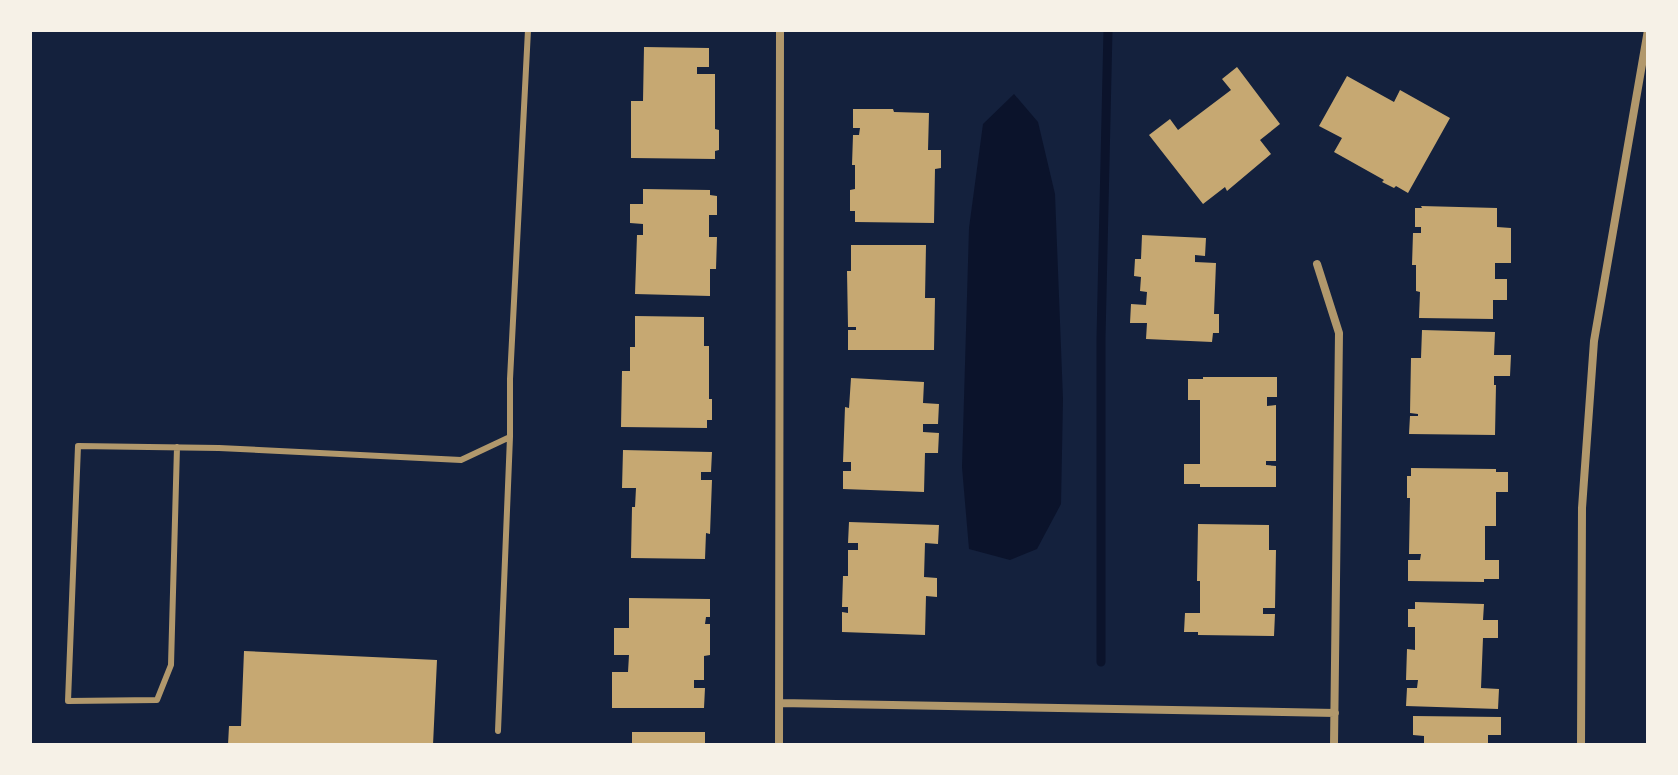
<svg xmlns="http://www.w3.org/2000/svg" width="1678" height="775" viewBox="0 0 1678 775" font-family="'Varela Round',sans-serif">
<rect width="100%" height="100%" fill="#14213d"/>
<path fill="#0b132b" d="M1014,94L1038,122L1055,194L1063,399L1061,504L1037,549L1010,560L969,549L962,467L969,228L983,124Z"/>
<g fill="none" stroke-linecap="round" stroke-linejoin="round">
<path stroke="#0b132b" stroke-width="9" d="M1101,662V338L1108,30"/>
</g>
<path fill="#c6a872" d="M644,47L709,48V67H697V74H715V129L719,130V150L715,151V159L631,158V101H643Z
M1237,67L1280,124L1260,140L1271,154L1227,191L1225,187L1203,204L1149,135L1170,119L1178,130L1231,90L1222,79Z
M1347,76L1394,102L1400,90L1450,118L1408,193L1396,186L1394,188L1382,182L1384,180L1334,152L1342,138L1319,126Z
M853,109H893L894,112L929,113L928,150H941V168L935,169L934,223L855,222V211H850V190L855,189V165H852L853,135H859L860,128H853Z
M643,189L710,190V195L717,196V215H709V237H717L716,269H710V296L635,294L637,235H643V224L630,223V204H643Z
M1421,206L1497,208V227L1511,228V263H1495V279H1507V300H1493V319L1419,318L1420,292L1416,291V265H1412L1413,233H1421V227H1415V208H1422Z
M1142,235L1206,238L1205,256L1195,255V262L1216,263L1214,314H1219V333H1213L1212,342L1146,339L1147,323H1130L1131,304L1146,305L1147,292L1140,291L1141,277L1134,276L1135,259H1141Z
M851,245H926L925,298H935L934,350H848V330H856V327H848L847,271H851Z
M635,316L704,317V346H709V399H712V420H707V428L621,427L622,371H630V347H635Z
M1422,330L1495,332L1494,355H1511L1510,376H1494V385H1496L1495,435L1409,434L1410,416H1418V414L1410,413L1411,358H1421Z
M1203,377H1277V397H1267V406L1276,405V461H1266V465L1276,466V487H1200V484H1184V464H1200V400H1188V379H1203Z
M851,378L924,382L923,403L939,404L938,424H923V432L939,433L938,453H925L924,492L843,489V471H851V462H843L845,407L849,408Z
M623,450L712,452L711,472H701V480H712L710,534L706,533L705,559L631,558L632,507H635L636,488H622Z
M1411,468L1496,469V472H1508V492H1496V526H1485V560H1499V579H1484V582L1408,581V560H1420L1421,554H1409L1410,498H1407V476H1411Z
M849,522L939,525L938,544L925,543L924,577L937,578V597L926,596L925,635L842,632V612L848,613V607H842L843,576H848V550H858V543H848Z
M1198,524L1269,525V550H1276L1275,608H1263V614H1275L1274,636L1198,635V632H1184L1185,613H1200V581H1197Z
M629,598L710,599V617H706L705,624H710V655L704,656V680H694V688H705L704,708H612V672H628L629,655H614V628H629Z
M1415,602L1484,604L1483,620H1498V638H1483L1481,688L1499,689L1498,709L1406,706L1407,688H1417L1418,680H1406L1407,649L1415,650V627H1408V609H1415Z
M244,651L437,660L433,745H228L229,726H241Z
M1413,716L1501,717V735H1488V745H1424V736L1413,735Z
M632,732H705V745H632Z"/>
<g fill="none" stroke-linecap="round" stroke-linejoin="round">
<path stroke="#b1986c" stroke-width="6" d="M177,447L171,665L157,700L68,701L78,446L219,448L461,460L510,437V379L528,30
M498,731L510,437"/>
<path stroke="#b1986c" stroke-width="8" d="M1317,264L1339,333L1334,745
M780,703L1335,713
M779,745L780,30
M1581,745L1582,508L1594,341L1648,30"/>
</g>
<rect width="1678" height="775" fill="none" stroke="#f6f1e7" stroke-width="64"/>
</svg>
